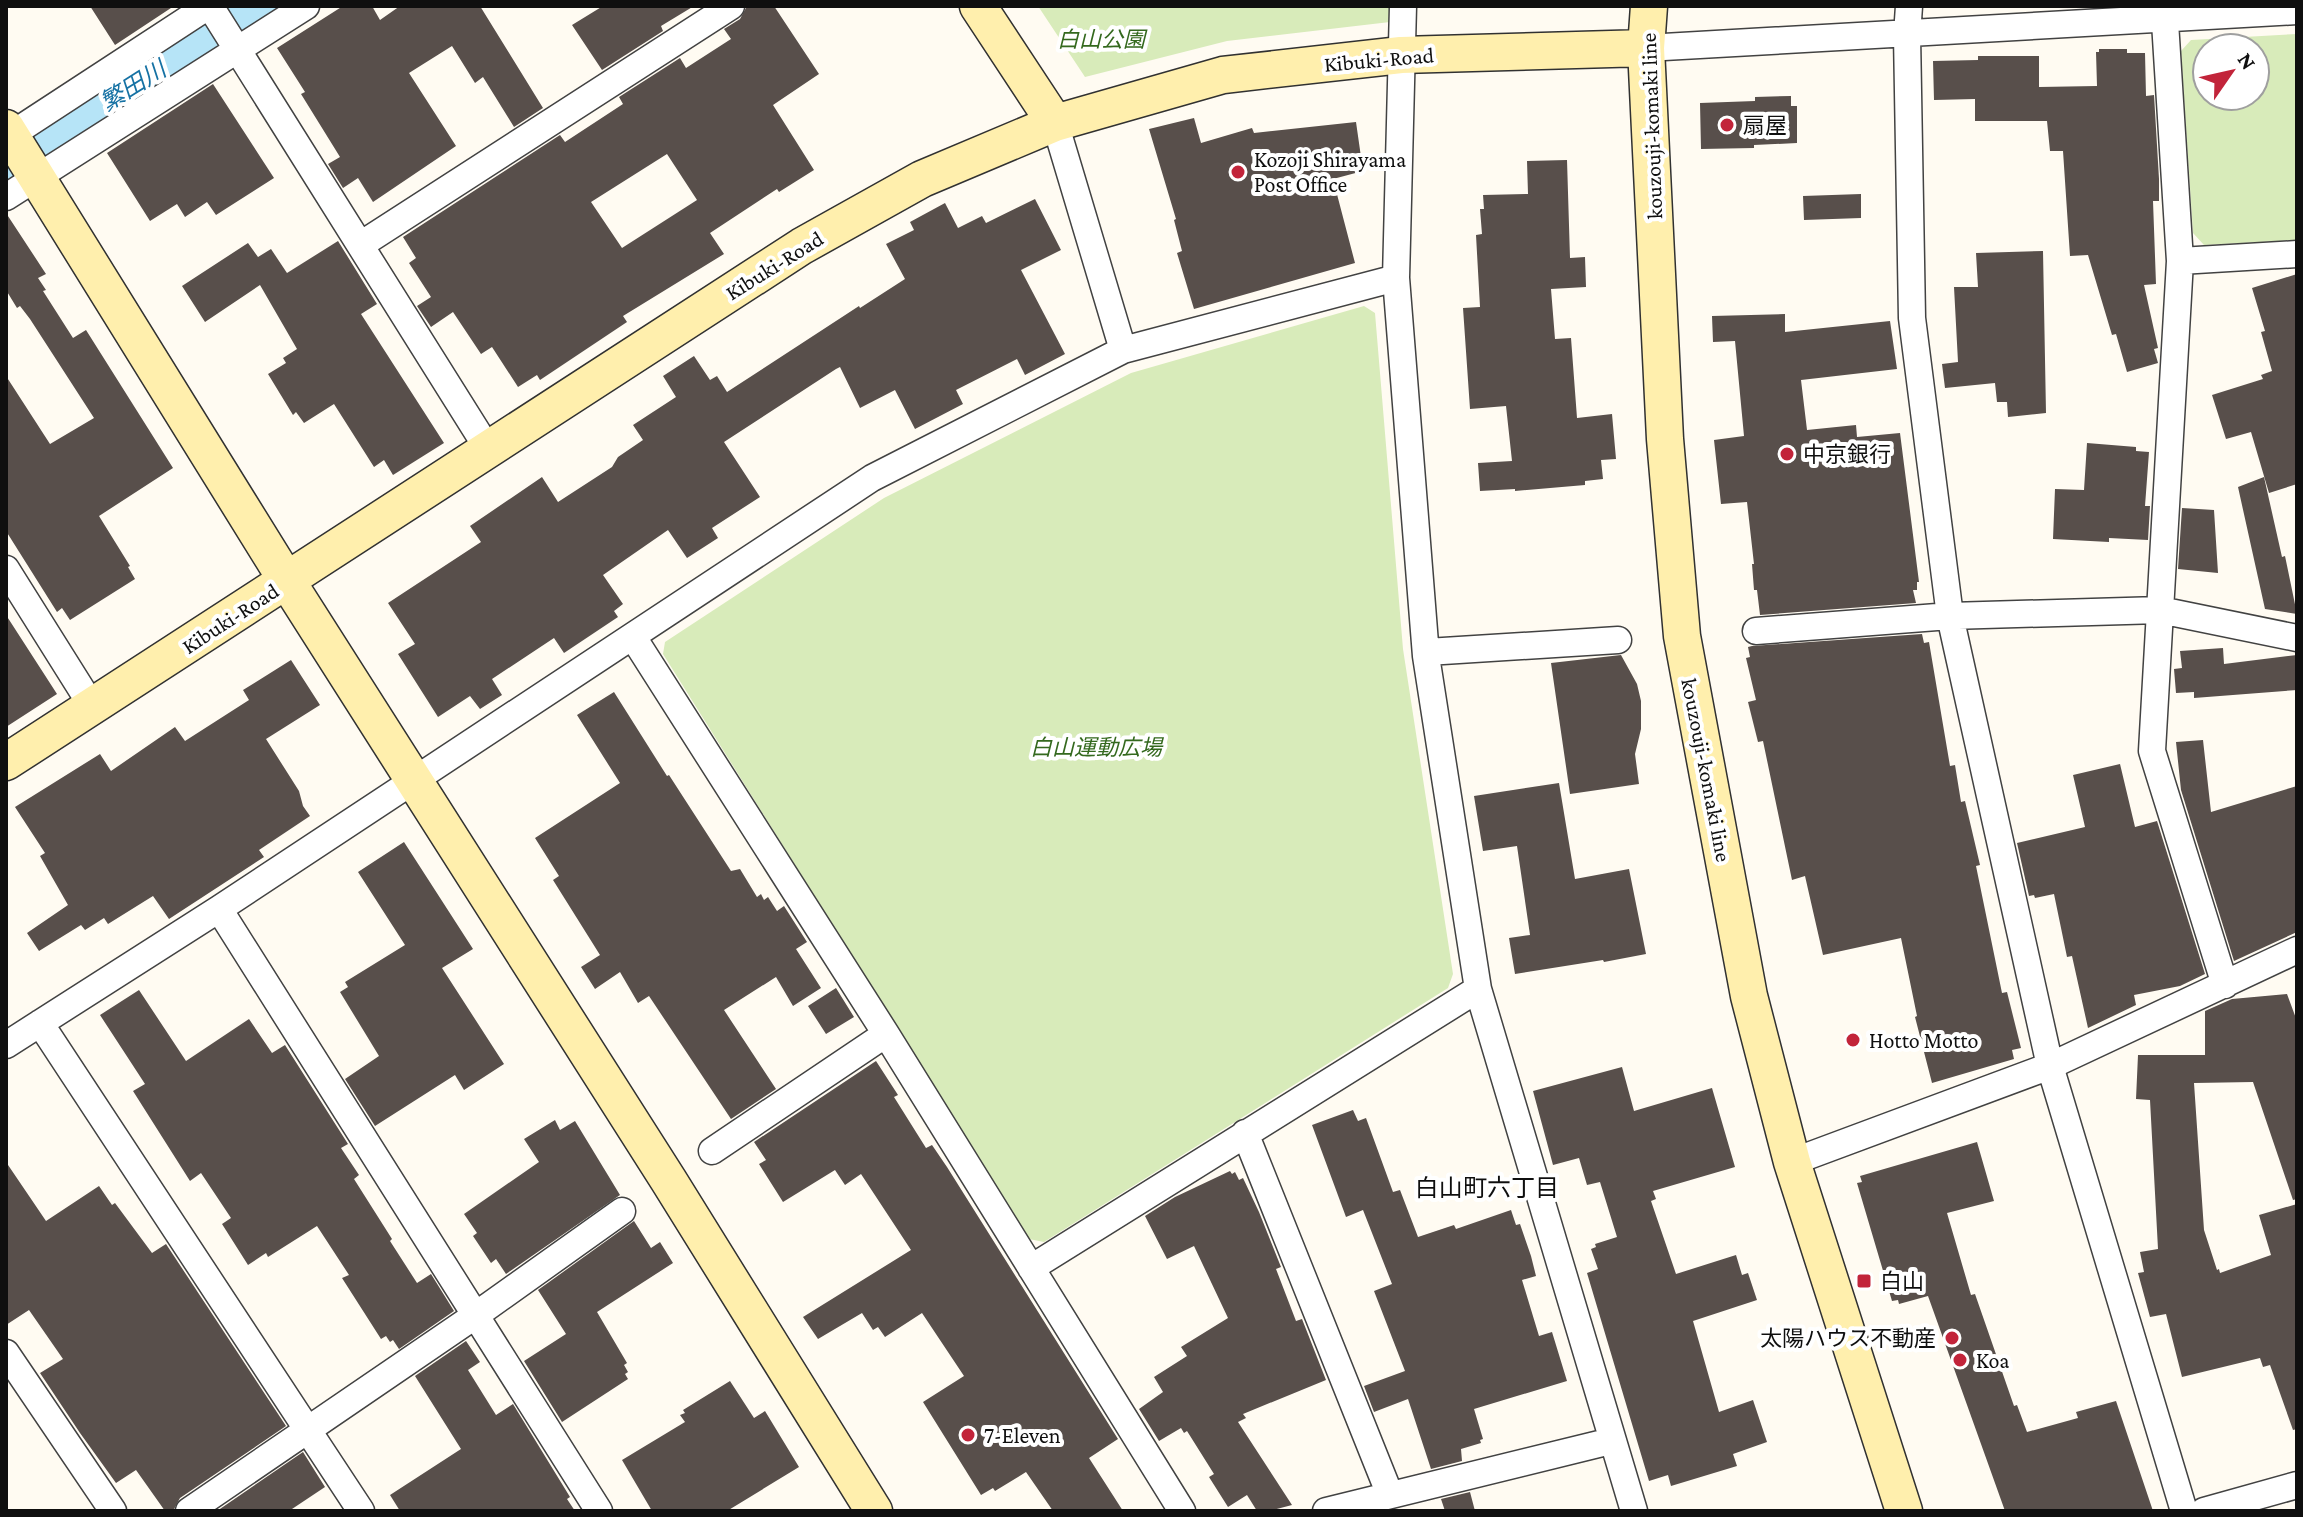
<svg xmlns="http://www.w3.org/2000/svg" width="2303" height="1517" viewBox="0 0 2303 1517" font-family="'Crimson Pro','Noto Sans JP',serif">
<rect width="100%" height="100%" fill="#fffbf2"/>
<path fill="#d8ebba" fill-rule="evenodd" d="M1038,6H1391L1390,22L1227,41L1085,77Z
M2297,34V240L2204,245L2193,233L2181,51L2191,40ZM2207,48H2255V96H2207Z
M1364,306L1375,313L1403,649L1453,974L1448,988L1044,1242L1029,1239L663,654L665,642L884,498L1131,373Z"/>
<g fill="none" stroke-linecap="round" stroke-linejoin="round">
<path stroke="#b6e4f7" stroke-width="58" d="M6,167L260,6"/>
</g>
<path fill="#584f4b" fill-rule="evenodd" d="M90,6H174L115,45Z
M343,6H372L380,20L400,6H480L543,108L514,127L483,77L475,83L452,46L409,73L456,146L373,202L358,178L343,188L328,164L340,157L301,94L305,92L277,48Z
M603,6H694L661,26L663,31L602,70L572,25Z
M747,6H774L819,74L773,105L814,170L779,192L777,189L710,233L724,254L623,316L627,322L540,380L537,375L518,387L492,347L481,354L453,312L431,327L417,306L431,297L409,263L416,258L403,237L560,135L565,142L623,104L619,97L680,58L686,68L731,39L724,29L740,19ZM667,154L697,200L622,248L591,202Z
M2099,49H2127V53H2145L2146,96L2154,95L2159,179V201H2153L2156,284L2144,285L2158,348L2154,349L2158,363L2127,372L2116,334L2112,335L2088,255L2070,256L2063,151H2050L2047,121H1975V99L1934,100L1933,61L1978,60V56H2039V87L2097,86L2096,52H2099Z
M213,84L274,178L216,215L207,202L185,217L177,204L150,221L107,153Z
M1791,96V106H1797V143L1754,145V148L1701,149L1700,103L1755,101V97Z
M1194,118L1201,143L1252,128L1254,133L1356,122L1363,171L1333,179L1355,263L1194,309L1177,253L1182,251L1174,220L1176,219L1149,129Z
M1567,160L1570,258L1585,257L1586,287L1551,289L1555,339L1571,338L1577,418L1612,414L1616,459L1601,460L1603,479L1585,481V485L1515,491V489L1480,491L1478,463L1512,461L1506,406L1470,409L1463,308L1480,307L1476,235L1482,234L1480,209H1484L1483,195L1528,194L1527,161Z
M1861,194V218L1804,220L1803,196Z
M1035,199L1061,250L1021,270L1065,354L1025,375L1017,359L956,390L963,404L915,429L895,390L860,408L840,367L836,369L724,442L760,497L712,528L718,538L687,558L668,530L603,575L623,604L614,611L618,617L564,653L554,638L492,679L502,695L480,709L470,696L438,717L398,654L415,644L388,603L481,542L470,526L542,477L558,502L612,467L618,457L643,440L633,425L676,397L663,376L694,356L710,380L717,376L727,392L859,306L860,308L905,279L886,244L914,230L910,222L945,203L958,228L982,216L986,223Z
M6,213L46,274L38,278L46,290L43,291L73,338L86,330L173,468L99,516L130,566L128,567L135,579L70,620L62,608L57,612L6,531V376L50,444L94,418L30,319L20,306L17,308L6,290Z
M338,241L377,304L361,314L444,443L393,475L384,460L374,467L334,404L304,423L296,412L293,415L268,374L286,363L283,358L297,349L260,285L205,322L182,286L248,243L258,257L271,249L287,273Z
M2043,251L2046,413L2008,417L2007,402H1997L1995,383L1945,388L1942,364L1958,362L1954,287H1978L1976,253Z
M2297,274V484L2269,493L2251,432L2226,439L2212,395L2263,379L2261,375L2272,371L2261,332L2265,331L2252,288Z
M1785,314V332L1890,321L1897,369L1801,380L1807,430L1856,425L1857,437L1900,433L1919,582H1917V590H1913L1916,603L1760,615L1757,590H1754L1752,564H1754L1747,502L1721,504L1714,440L1744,436L1735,341L1713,342L1712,316Z
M2087,443L2136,447V451L2149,452L2145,506H2150L2148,540L2109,538V542L2053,539L2055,489L2084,490Z
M2264,477L2282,557L2285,556L2297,614L2265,609L2238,487Z
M2182,508L2214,510L2218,573L2178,569Z
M6,615L57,694L6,727Z
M1922,634L1924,643L1929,642L1950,766L1955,765L1961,802L1965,801L1980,865L1976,866L2002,993L2007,992L2021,1048L2012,1050L2014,1059L1932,1083L1915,1017L1917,1016L1901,938L1823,955L1805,876L1792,880L1763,741L1758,742L1748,702L1756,700L1746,658L1750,657L1748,647L1752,646Z
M2223,648L2224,664L2297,655V690L2194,698V692L2176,693L2174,669L2182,668L2180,651Z
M1621,655L1637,684L1641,701V729L1635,754L1639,784L1570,794L1551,663Z
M291,660L320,705L266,739L299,791L303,806L310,816L259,850L264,857L169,919L153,896L108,924L104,918L85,930L81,925L39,951L27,933L68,905L40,856L45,853L15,807L100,754L111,771L175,727L185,741L249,700L243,690Z
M614,692L667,776L669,775L731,871L740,869L757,897L761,894L764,900L768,897L777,911L784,906L807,942L796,949L821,988L793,1006L776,977L724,1010L776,1089L731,1119L649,996L638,1003L620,972L595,989L581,967L600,955L553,880L559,876L535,838L620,783L577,715Z
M2203,740L2211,812L2297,786V932L2234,961L2181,790L2176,742Z
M2120,764L2135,827L2157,821L2205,974L2180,986L2134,995L2136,1005L2088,1028L2072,956L2067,957L2054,894L2035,898L2034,895L2029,896L2017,843L2085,827L2073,775Z
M1559,783L1575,879L1629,869L1646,954L1604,962L1603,960L1515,974L1509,938L1530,935L1517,846L1483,851L1474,796Z
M404,842L473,949L442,968L504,1064L464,1090L455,1075L375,1126L345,1079L379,1056L340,992L348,987L345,982L405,945L358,872Z
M836,988L854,1017L826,1034L808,1006Z
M139,990L186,1061L249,1019L272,1053L285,1045L348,1144L341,1148L359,1175L354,1179L392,1239L390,1241L417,1283L431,1274L454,1311L399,1349L393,1340L390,1342L386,1336L381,1339L342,1278L349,1275L317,1226L268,1257L266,1253L248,1265L222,1224L231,1218L201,1173L190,1181L133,1091L145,1084L100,1015Z
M2287,994L2297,1021V1199L2293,1200L2253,1082L2194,1083L2204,1230L2217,1270L2219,1269L2220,1273L2271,1255L2259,1215L2297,1204V1429L2293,1430L2270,1365L2263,1367L2260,1358L2182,1377L2166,1314L2150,1317L2138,1273L2144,1272L2140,1252L2158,1249L2150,1100L2136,1099L2138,1055H2205V1011L2232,999Z
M876,1061L898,1095L894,1097L926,1148L932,1145L947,1167L1118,1439L1089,1458L1123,1511H1053L1026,1472L995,1491L993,1488L981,1495L923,1402L964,1376L922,1313L885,1337L878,1327L873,1330L862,1313L818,1339L803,1317L911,1250L861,1174L845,1185L835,1170L783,1202L759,1164L766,1160L754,1142Z
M1622,1067L1634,1111L1712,1088L1735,1167L1653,1191L1656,1199L1651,1201L1676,1274L1736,1255L1742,1275L1748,1273L1757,1300L1693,1321L1719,1412L1753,1400L1767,1442L1733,1454L1737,1466L1671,1486L1668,1475L1649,1481L1587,1273L1598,1269L1591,1249L1596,1247L1595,1244L1617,1237L1600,1182L1587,1185L1579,1158L1553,1165L1533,1091Z
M1353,1110L1358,1121L1366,1118L1393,1192L1400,1190L1418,1237L1454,1225L1456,1229L1511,1210L1516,1225L1520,1224L1531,1256L1536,1276L1522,1280L1539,1336L1552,1332L1567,1381L1474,1409L1483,1439L1480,1440L1481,1443L1461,1449L1462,1461L1431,1469L1408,1399L1374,1412L1364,1386L1405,1371L1374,1291L1392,1284L1363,1210L1346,1217L1312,1125Z
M555,1120L560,1130L575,1121L620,1195L506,1274L496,1259L491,1263L473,1236L477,1233L464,1214L539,1162L524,1139Z
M1977,1142L1994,1201L1947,1213L1971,1295L1975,1294L2014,1406L2017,1405L2027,1432L2078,1418L2076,1412L2116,1401L2153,1511H2005L1928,1296L1899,1304L1898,1300L1892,1301L1857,1183L1862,1182L1860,1176Z
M6,1162L46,1221L99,1186L112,1205L115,1203L152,1253L166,1244L286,1426L180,1498L173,1511H165L136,1470L116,1483L80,1433L40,1373L63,1359L29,1310L6,1325Z
M1230,1171L1232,1174L1235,1172L1239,1180L1243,1178L1259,1212L1281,1267L1276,1269L1296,1321L1302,1319L1326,1380L1243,1414L1246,1418L1238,1422L1292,1505L1269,1511H1257L1247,1495L1228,1507L1209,1477L1214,1474L1187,1431L1184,1433L1181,1428L1159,1441L1139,1409L1163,1392L1154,1377L1187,1356L1181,1347L1228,1318L1194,1246L1167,1259L1145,1216L1175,1197Z
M634,1221L651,1248L660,1242L673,1263L597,1312L627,1363L624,1365L628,1372L625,1374L628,1379L562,1422L524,1361L566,1334L538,1290Z
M466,1341L480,1362L468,1370L496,1415L513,1404L570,1497L567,1499L575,1511H400L390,1495L461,1449L415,1376Z
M730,1381L754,1418L765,1411L799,1467L727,1511H652L622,1460L685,1422L680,1415L685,1413L683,1410Z
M303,1452L325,1487L289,1511H217Z
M1470,1492L1475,1511H1445L1441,1499Z"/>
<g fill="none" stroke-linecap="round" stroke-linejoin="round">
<g stroke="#424242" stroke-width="29">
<path id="street" d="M210,6L488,449
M1403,6L1396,278L1426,656L1478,989L1634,1511
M1909,6L1907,35L1912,318L1950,616L2050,1066L2184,1511
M2164,6L2180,261L2152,751L2225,985
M1646,48L2297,11
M1055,123L1123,350
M6,138L208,6
M6,197L306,6
M362,244L731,6
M2180,261L2297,254
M6,569L92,706
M1756,631L1950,616L2160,610L2297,638
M633,637L886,1034L1182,1511
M1427,652L1618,640
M219,909L599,1511
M40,1023L361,1511
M6,1045L219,909L872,478L1123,350L1396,278
M1245,1133L1390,1495
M712,1151L886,1034
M1792,1162L2050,1066L2297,950
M1031,1268L1478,989
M6,1353L113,1511
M189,1511L476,1315L622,1211
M1326,1511L1611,1441
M2204,1511L2297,1485"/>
</g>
<g stroke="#313131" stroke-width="39">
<path id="secondary" d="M978,6L1055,123
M1649,6L1646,48L1665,439L1682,636L1749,996L1792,1162L1904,1511
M6,128L287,581L669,1181L874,1511
M6,762L802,246L922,179L1055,123L1223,75L1401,55L1646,48"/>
</g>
<use href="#street" stroke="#fff" stroke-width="26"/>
<use href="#secondary" stroke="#ffefad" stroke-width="36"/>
</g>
<g fill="#c2243a" stroke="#fff" stroke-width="3">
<circle cx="1727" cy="125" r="8"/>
<circle cx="1238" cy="172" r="8"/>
<circle cx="1787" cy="454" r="8"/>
<circle cx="1853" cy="1040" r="8"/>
<rect x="1856" y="1273" width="16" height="16" rx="4"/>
<circle cx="1952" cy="1338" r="8"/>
<circle cx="1960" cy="1360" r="8"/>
<circle cx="968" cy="1435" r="8"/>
</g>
<g text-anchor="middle" stroke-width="8" stroke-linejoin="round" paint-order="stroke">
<g font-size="22" font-style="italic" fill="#34691e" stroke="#fff">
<text x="1101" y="47">白山公園</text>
<text x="1096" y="755">白山運動広場</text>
</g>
<g font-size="22" fill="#0f0f0f" stroke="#fff">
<text transform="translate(1379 59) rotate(-5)" y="8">Kibuki-Road</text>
<text transform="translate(1651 126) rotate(-92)" y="8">kouzouji-komaki line</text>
<text transform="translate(774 265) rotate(-32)" y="8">Kibuki-Road</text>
<text transform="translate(230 618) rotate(-33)" y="8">Kibuki-Road</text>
<text transform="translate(1707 770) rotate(79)" y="8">kouzouji-komaki line</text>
</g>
<g font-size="22" fill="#0f0f0f" stroke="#fff" text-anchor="start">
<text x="1743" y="133">扇屋</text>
<text x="1254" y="167">Kozoji Shirayama<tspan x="1254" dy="25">Post Office</tspan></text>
<text x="1803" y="462">中京銀行</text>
<text x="1869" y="1048">Hotto Motto</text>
<text x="1880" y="1289">白山</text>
<text x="1936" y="1346" text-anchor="end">太陽ハウス不動産</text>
<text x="1976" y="1368">Koa</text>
<text x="984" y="1443">7-Eleven</text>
</g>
<g font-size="24" font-style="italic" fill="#1672a4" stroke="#fff">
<text transform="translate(133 86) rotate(-32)" y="8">繁田川</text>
</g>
<g font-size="24" fill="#0f0f0f" stroke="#fff">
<text x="1487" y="1196">白山町六丁目</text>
</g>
</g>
<rect width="2303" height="1517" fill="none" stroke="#0f0f0f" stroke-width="16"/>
<g transform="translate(2231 72) rotate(56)"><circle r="38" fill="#ffffff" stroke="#9f9f9f" stroke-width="2"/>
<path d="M0-6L14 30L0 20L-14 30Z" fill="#c2243a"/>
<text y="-12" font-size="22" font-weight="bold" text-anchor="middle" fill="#0f0f0f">N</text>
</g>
</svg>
